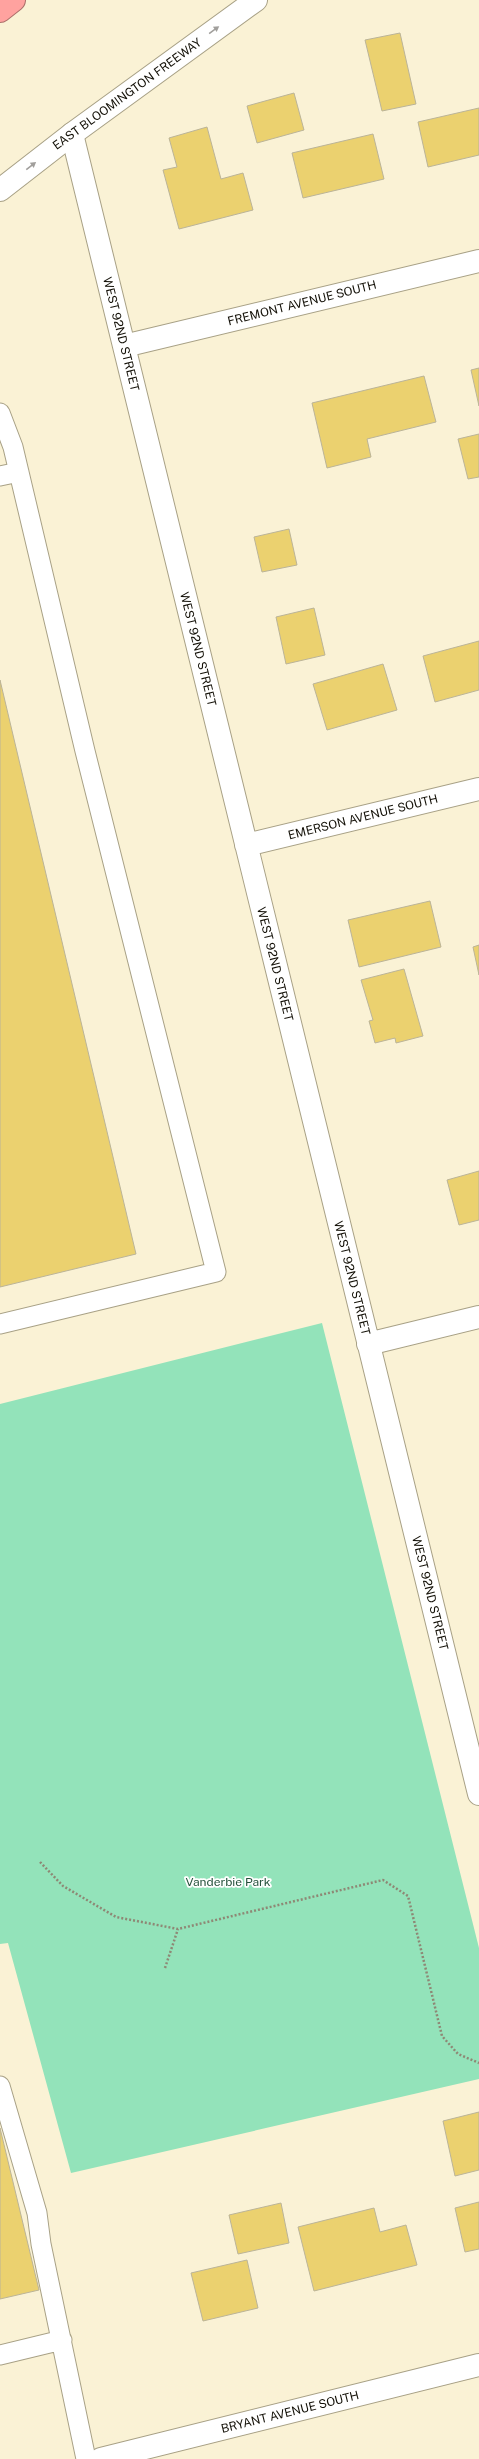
<svg xmlns="http://www.w3.org/2000/svg" width="479" height="2459" viewBox="0 0 479 2459" font-family="'Public Sans',sans-serif">
<rect width="100%" height="100%" fill="#faf2d5"/>
<path fill="#93e3ba" d="M322,1323L479,1948V2079L71,2173L8,1943L0,1944V1404Z"/>
<path fill="#ebd16f" stroke="#bbb498" d="M400,33L416,104L382,111L365,40Z
M294,93L304,130L257,143L247,106Z
M479,108V155L428,167L418,122Z
M207,127L221,179L243,173L253,210L179,229L163,170L177,167L169,138Z
M373,134L384,179L303,198L292,153Z
M479,368V406L471,370Z
M424,376L436,422L367,439L371,457L327,468L312,403Z
M479,434V477L468,479L458,439Z
M289,529L297,565L262,572L254,537Z
M314,608L325,655L286,664L276,617Z
M479,641V690L435,702L423,656Z
M383,664L397,710L327,730L313,684Z
M0,680L136,1254L0,1287Z
M430,901L441,947L359,967L348,920Z
M479,945V975L473,947Z
M404,969L423,1036L396,1043L395,1038L375,1043L369,1021L373,1020L361,980Z
M479,1171V1220L459,1225L447,1180Z
M479,2112V2170L455,2176L443,2121Z
M0,2128L39,2290L0,2299Z
M479,2202V2249L465,2252L455,2208Z
M281,2203L289,2243L238,2254L229,2215Z
M374,2208L380,2232L406,2225L417,2265L314,2291L298,2227Z
M247,2260L258,2308L203,2321L191,2273Z"/>
<g fill="none" stroke-linecap="round" stroke-linejoin="round">
<g stroke="#a8a186" stroke-width="21">
<path id="lane" d="M0,413L13,447L85,751L216,1272L0,1324
M0,476L19,472
M0,2086L37,2213L41,2244L86,2459
M0,2355L62,2340"/>
</g>
<g stroke="#a8a186" stroke-width="24">
<path id="street" d="M72,134L479,1794
M124,346L479,261
M246,845L479,789
M368,1344L479,1317
M101,2459L479,2365"/>
</g>
<g stroke="#a8a186" stroke-width="24">
<path id="secondary" d="M0,190L72,134L256,0"/>
</g>
<g stroke="#ac6f6a" stroke-width="24">
<path id="highway" d="M0,11L14,0"/>
</g>
<path stroke="#8e8875" stroke-width="2.5" stroke-dasharray="2 2" stroke-linecap="butt" d="M40,1862L63,1886L116,1917L178,1929L383,1880L408,1896L442,2036L458,2054L479,2063
M165,1968L178,1929"/>
<use href="#lane" stroke="#fff" stroke-width="19"/>
<use href="#street" stroke="#fff" stroke-width="22"/>
<use href="#secondary" stroke="#fff" stroke-width="22"/>
<use href="#highway" stroke="#ffa29f" stroke-width="22"/>
</g>
<defs><path id="oneway-solid" d="M-6-.8H1V-3.2L6.5 0L1 3.2V.8H-6Z"/></defs>
<g fill="#a19f9c">
<use href="#oneway-solid" transform="translate(214 30) rotate(-36)"/>
<use href="#oneway-solid" transform="translate(31 166) rotate(-38)"/>
</g>
<g text-anchor="middle" stroke-width="3.5" stroke-linejoin="round" paint-order="stroke">
<g font-size="12" fill="#131007" stroke="#fff">
<text transform="translate(127 94) rotate(-36)" y="4">EAST BLOOMINGTON FREEWAY</text>
<text transform="translate(302 303) rotate(-14)" y="4">FREMONT AVENUE SOUTH</text>
<text transform="translate(121 334) rotate(76)" y="4">WEST 92ND STREET</text>
<text transform="translate(198 649) rotate(76)" y="4">WEST 92ND STREET</text>
<text transform="translate(363 817) rotate(-14)" y="4">EMERSON AVENUE SOUTH</text>
<text transform="translate(275 964) rotate(76)" y="4">WEST 92ND STREET</text>
<text transform="translate(352 1278) rotate(76)" y="4">WEST 92ND STREET</text>
<text transform="translate(430 1593) rotate(76)" y="4">WEST 92ND STREET</text>
<text transform="translate(290 2412) rotate(-14)" y="4">BRYANT AVENUE SOUTH</text>
</g>
<g font-size="12" fill="#25513c" stroke="#fff">
<text x="228" y="1886">Vanderbie Park</text>
</g>
</g>
</svg>
